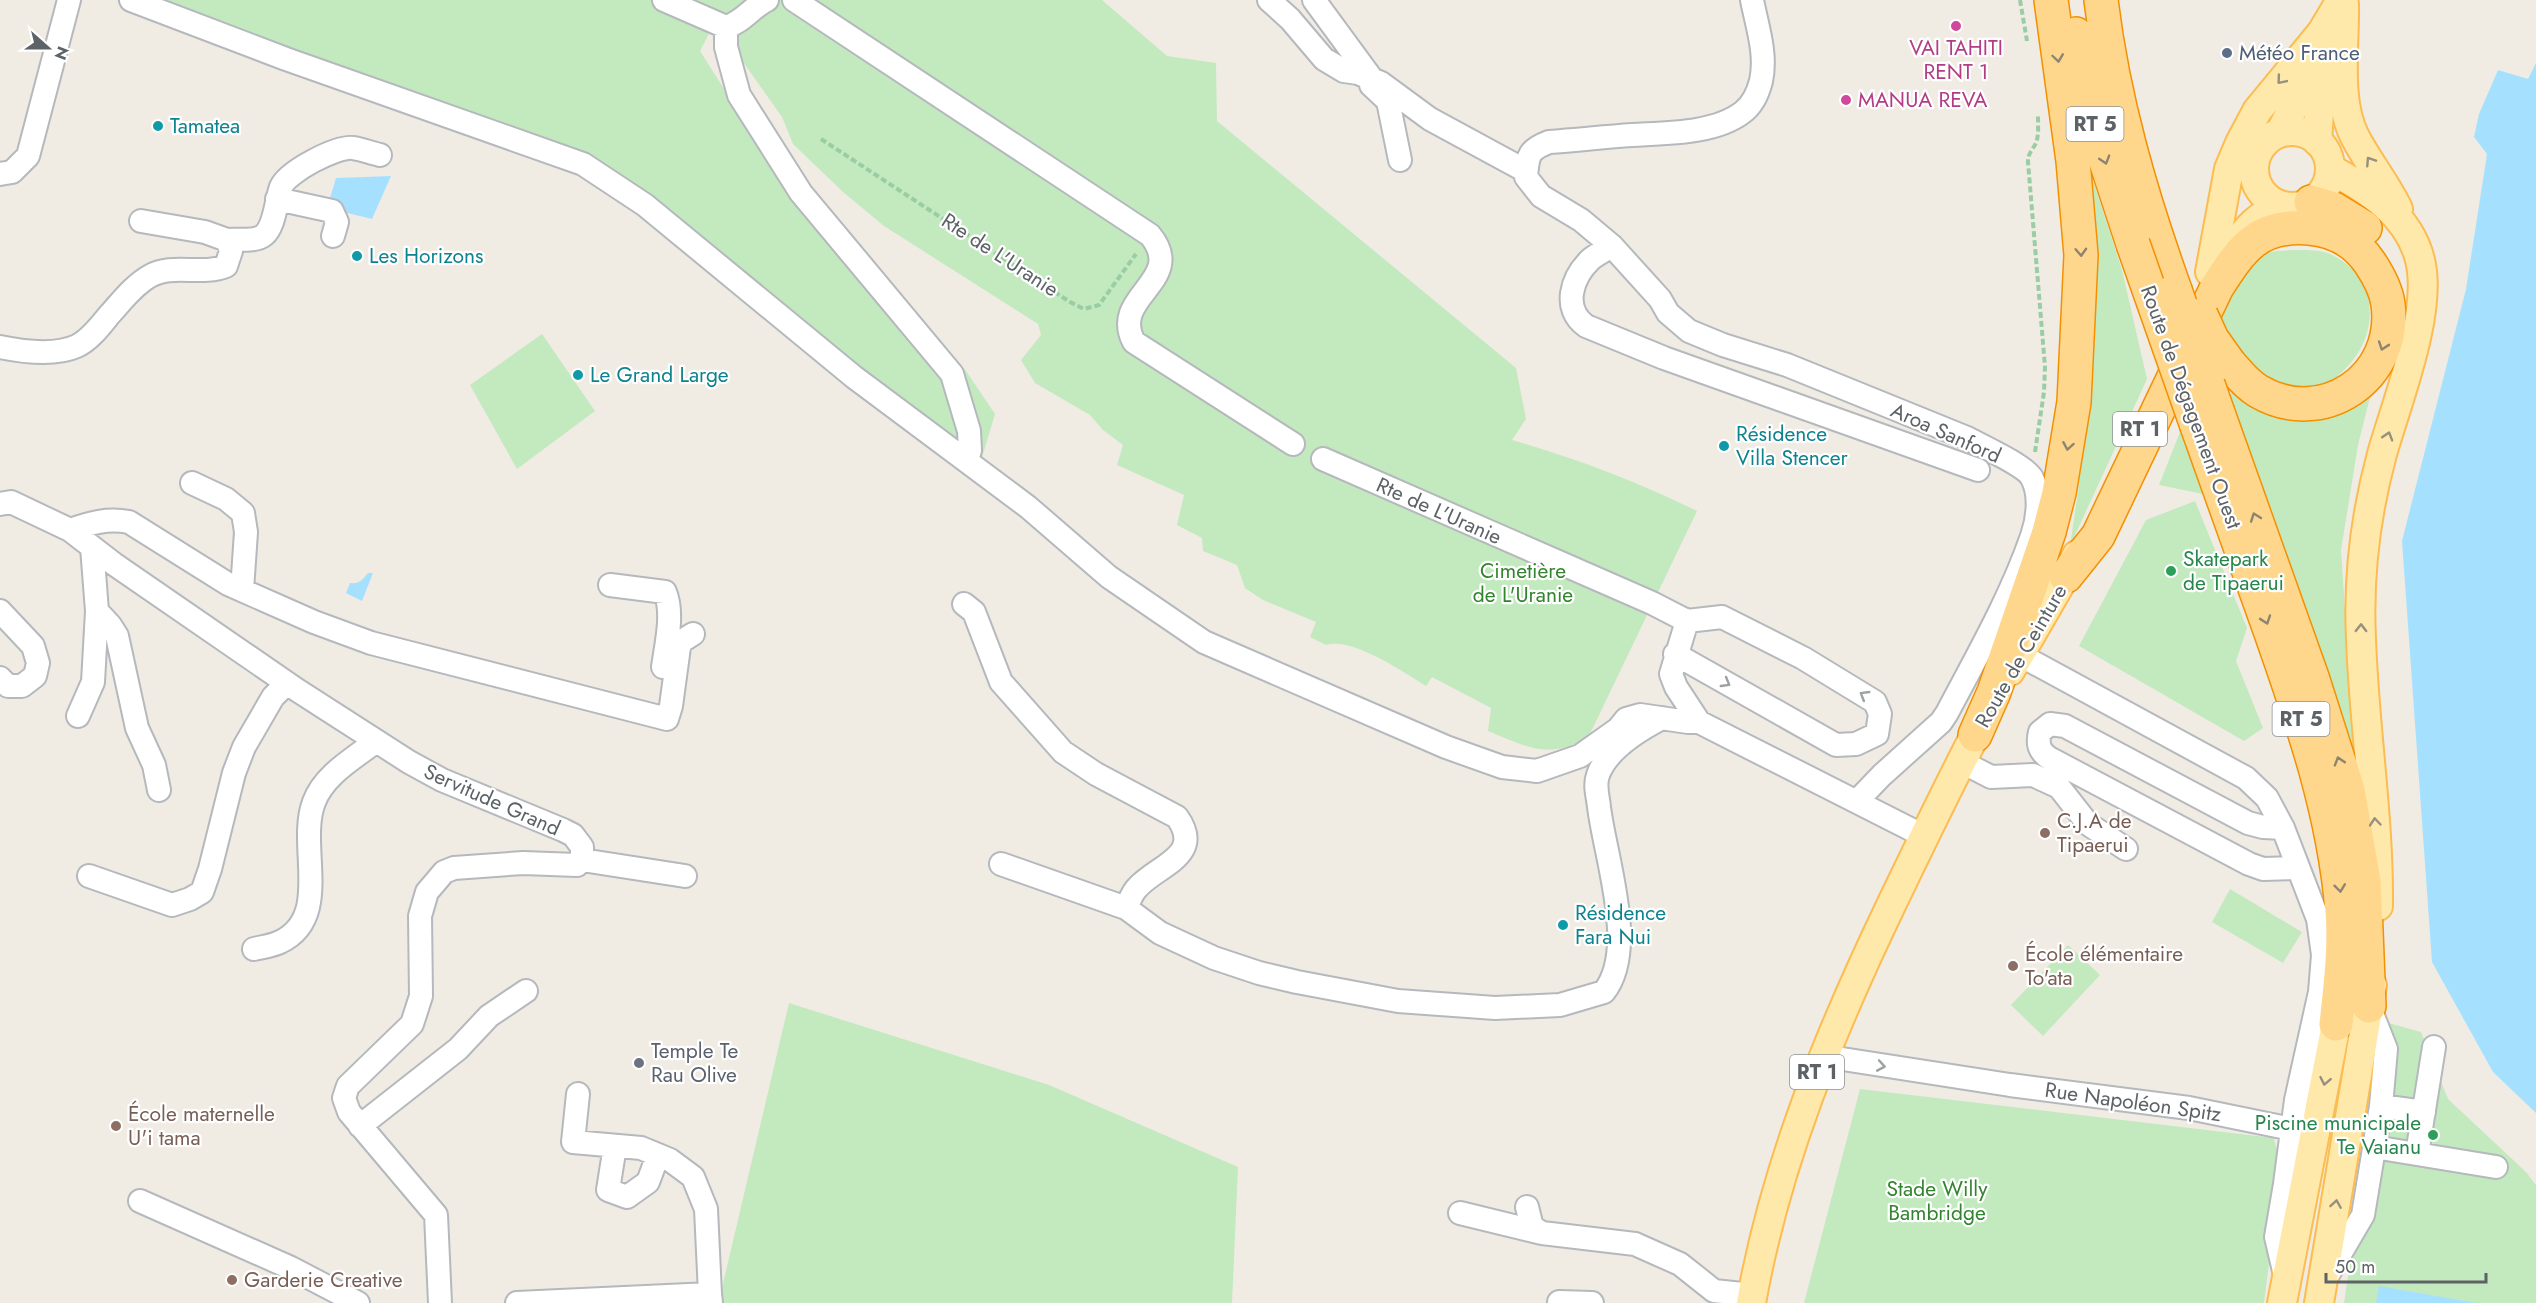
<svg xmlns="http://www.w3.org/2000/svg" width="2536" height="1303" viewBox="0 0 2536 1303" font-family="Jost,sans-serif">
<rect width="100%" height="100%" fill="#f0ece4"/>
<path fill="#c3e9bf" d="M117,0H1102L1167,56L1216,63L1217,121L1516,368L1526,419L1512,440C1575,458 1638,482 1697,511L1588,738C1546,760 1528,747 1488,731L1491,708L1432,677L1426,686C1403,672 1352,637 1326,645L1310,637L1316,622L1263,600L1245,588L1237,565L1203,551L1202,538L1177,525L1184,495L1117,465L1123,445L1103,430L1090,415L1035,383L1021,360L1041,335L1038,324L884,226L843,192L793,144L782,117L715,22L700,51L784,183L966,371L995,414L978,471L603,174Z
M2077,131L2122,270L2147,379L2070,546L2078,492L2085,414Z
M2292,250C2305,250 2320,249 2332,255C2380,278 2380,335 2345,369C2335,380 2321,388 2306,390C2298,391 2278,389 2270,386C2266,384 2223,336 2222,332C2214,307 2246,260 2270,252C2276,250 2285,251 2292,250Z
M542,334L595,411L517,469L470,385Z
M2376,373L2358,445L2341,550L2346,626L2366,785L2361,790L2228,394L2240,392L2249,401Z
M2182,427L2203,494L2159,485Z
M2195,501L2247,628L2236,661L2263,728L2244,741L2079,646L2146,520Z
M2230,889L2302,932L2283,963L2212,922Z
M2068,945L2100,975L2043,1036L2011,1005Z
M789,1003L1049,1085L1238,1167L1232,1303H722L721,1292Z
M2385,1022L2421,1032L2448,1099L2526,1172L2536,1185V1303H2344Z
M1860,1089L2274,1138L2281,1170L2264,1303H1804Z"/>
<path fill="#a5e1ff" d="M2536,63V1113L2493,1072L2432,962L2402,541L2466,289L2487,154L2474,137L2479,114L2498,70L2528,79Z
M391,176L372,219L327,208L336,178Z
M368,573H373L362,601L346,593L350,583C360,584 362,580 368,573Z
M2379,1286L2476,1303H2376Z"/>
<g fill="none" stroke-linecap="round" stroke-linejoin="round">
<g stroke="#b5b8bc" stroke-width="26">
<path id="minor" d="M131,0L286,59L583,164L645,205L854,377L1028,507L1109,577L1204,642L1446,747L1502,767L1537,771L1580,756L1618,729L1626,719L1640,715L1688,722H1699L1924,836
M664,0L726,27C743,22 752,7 767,0
M794,0L1150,235C1188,281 1109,296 1134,342L1293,444
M1269,0L1290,19L1324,59L1344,71L1358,73L1381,83L1430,119L1526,171
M1314,0L1372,79
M1752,0C1757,26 1767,54 1761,81C1758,93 1752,105 1743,112C1715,134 1665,133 1632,135C1604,137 1577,140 1549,142C1528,150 1528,155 1526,177L1541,196L1581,220L1612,246L1660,299L1668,313L1689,331L1723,345L1787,365L1967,438C1980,445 2026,466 2032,478C2041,495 2038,519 2032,536C2011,597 1977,656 1947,713L1941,722L1882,775L1857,801
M726,27V47L739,95L801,193L952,374L969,431L970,450L967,460
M1371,85L1388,101L1400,160
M0,174L12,172L28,156L69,0
M277,199L332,211L337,222L333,236
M227,240C237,239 256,242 264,235C275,226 276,200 281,187C287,172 336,146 353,148C361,149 371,153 380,155
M1612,246C1605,250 1597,254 1591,259C1571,278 1562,309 1586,326L1664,358L1978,470
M0,347C24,352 55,356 77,346C90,340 101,325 110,314C122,301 134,285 150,276C173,263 201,276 226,266L231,251L227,240L205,232L141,221
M1323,459L1652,603L1687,621
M192,483L226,499L243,513L246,532L242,590
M0,504L11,502L70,530L114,564L297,690L409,762L442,780L563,830L573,835L582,847V860L577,865L523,863L454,868L444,872L427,892L420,916L421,996L412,1024L348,1086L344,1098L349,1112L436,1215L440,1303
M70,530C91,523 107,518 129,522L228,584L314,622L371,643L667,719L671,706L679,647L682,641L693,634
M610,585L665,592C674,613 666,645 663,667
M964,604L974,612L1001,682L1063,752L1096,774L1177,817C1205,856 1157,865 1137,888C1132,893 1129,902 1126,908
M0,611L33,646L38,663L35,676L22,686H8L0,678
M97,611L110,625L117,636L137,728L154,765L159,790
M1687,621L1671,674L1676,687L1699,722
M1675,654L1836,745L1856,744L1877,734L1880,714L1875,702L1803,658L1722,617L1687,621
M2020,655L2246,778L2267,798L2283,828L2318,919L2323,955L2320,992L2296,1100L2285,1184L2276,1237L2285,1275
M78,716L93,682L97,611L92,547
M1962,762L1991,777L2033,775L2059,787L2088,824L2126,849
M2283,828L2263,827L2248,823L2065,726L2050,724L2040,732C2037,744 2039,751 2049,758L2249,864L2263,869L2298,868
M582,860L685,876
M1001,864L1126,908L1160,933L1214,958L1259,973L1297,982L1398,1001L1495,1008L1560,1005L1604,992C1638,949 1605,857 1599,807C1598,796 1594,786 1598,775C1607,749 1639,730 1662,718
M89,876L172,905L190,899L202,892L210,869L234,773L244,747L273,697L287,683
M254,949C262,947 272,946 280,942C333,917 297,846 314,802C324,775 353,759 375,742
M1823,1056L2010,1085L2189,1108L2292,1129
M578,1094L573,1142L641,1148L670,1160L693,1177L706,1209L710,1294
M2381,1106L2424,1112
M360,1126L458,1049L489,1016L526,991
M615,1146L608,1190L627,1197L648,1182L658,1155
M2374,1147L2496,1167
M2417,1154L2434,1047
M140,1201L291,1268L358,1303
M1527,1207L1532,1227L1542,1233
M1460,1213L1542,1233L1635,1244L1680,1264L1714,1291L1752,1295
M2326,1278L2363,1215L2381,1106L2386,1049L2369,1006
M1559,1302L1592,1303
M517,1303L710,1294L711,1303"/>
</g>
<g stroke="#fcbc51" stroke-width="32">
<path id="major" d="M2344,4C2345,44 2336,101 2355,137C2368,162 2386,184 2398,209
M2254 169a38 38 0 1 1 76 0a38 38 0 1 1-76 0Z
M2280,133L2324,48
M2317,141L2320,100L2330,54
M2330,169C2368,189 2409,215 2420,260C2433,312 2397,401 2382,454C2366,513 2358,577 2361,639C2364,728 2379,817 2378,906
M2228,254C2244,233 2256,214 2283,206
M2210,272L2229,169L2240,143L2257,111L2322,32L2341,0
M2010,671L2077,555
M1751,1303C1776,1162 1831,1030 1893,901C1923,839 1953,776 1986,714
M2282,1303L2336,1024
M2319,1303L2372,985"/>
</g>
<g stroke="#f49000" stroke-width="36">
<path id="highway" d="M2101,0C2113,100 2141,195 2175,290
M2076,34L2098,137L2133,244
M2311,202L2334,209L2365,228
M2218,413L2312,677L2348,790L2364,881L2369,1006
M2197,426C2222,495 2246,564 2271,633C2303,724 2334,813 2342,910C2345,948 2340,987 2336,1024
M2066,576L2098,536L2217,287C2242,248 2258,224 2309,228C2335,230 2355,241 2370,263C2378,275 2386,289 2388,304C2398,378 2322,429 2258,391C2246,384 2238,373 2229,363
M1975,735L1994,692L2049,532L2059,493L2074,402L2081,255L2073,161L2051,0"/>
</g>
<path stroke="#99cda3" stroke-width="4" stroke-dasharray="6 3" stroke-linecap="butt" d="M2020,0L2027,41
M821,139L1070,302L1084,309L1099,305L1136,254
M2035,452L2044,392L2045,367L2028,162C2028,153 2032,151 2036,143C2039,135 2038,125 2038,116"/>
<use href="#minor" stroke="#fff" stroke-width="22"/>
<use href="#major" stroke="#ffe9aa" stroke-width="28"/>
<use href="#highway" stroke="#ffd78c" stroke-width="33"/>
<g stroke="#f49000" stroke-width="36" stroke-linecap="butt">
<path id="highway-bridge" d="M2133,244L2197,426
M2175,290L2218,413
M2201,315L2212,339L2229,363"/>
</g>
<use href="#highway-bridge" stroke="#ffd78c" stroke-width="33"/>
</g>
<defs><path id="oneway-chevron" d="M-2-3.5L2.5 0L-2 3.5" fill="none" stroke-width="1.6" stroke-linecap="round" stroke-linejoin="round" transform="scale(1.5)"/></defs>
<g stroke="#8d8571">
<use href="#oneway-chevron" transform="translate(2058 58) rotate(82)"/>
<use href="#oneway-chevron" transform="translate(2105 160) rotate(73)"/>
<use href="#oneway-chevron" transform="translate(2081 252) rotate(87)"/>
<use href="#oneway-chevron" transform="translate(2383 346) rotate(109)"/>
<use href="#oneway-chevron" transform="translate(2068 446) rotate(100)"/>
<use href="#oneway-chevron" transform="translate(2255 517) rotate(-110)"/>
<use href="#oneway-chevron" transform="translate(2266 620) rotate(71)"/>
<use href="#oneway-chevron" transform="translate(2339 761) rotate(-107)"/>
<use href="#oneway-chevron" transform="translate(2340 888) rotate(83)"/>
</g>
<g stroke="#95917e">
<use href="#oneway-chevron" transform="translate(2281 80) rotate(130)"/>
<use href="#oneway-chevron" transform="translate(2370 161) rotate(-123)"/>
<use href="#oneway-chevron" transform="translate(2388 436) rotate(-73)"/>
<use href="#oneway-chevron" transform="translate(2361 628) rotate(-89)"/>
<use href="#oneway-chevron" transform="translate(2375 822) rotate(-95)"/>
<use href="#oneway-chevron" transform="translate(2325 1081) rotate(101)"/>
<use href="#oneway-chevron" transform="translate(2336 1204) rotate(-81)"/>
</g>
<g stroke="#9da1a3">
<use href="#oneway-chevron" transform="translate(1726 683) rotate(30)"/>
<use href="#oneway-chevron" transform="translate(1864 695) rotate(-149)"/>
<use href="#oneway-chevron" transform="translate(1881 1066) rotate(10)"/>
</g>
<g fill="#d1479c" stroke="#fff" stroke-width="2">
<circle cx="1956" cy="26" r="6"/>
<circle cx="1846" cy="100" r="6"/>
</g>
<circle fill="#5c6f8a" stroke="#fff" stroke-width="2" cx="2227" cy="53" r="6"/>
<g fill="#0f9aa8" stroke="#fff" stroke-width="2">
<circle cx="158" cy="126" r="6"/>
<circle cx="357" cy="256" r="6"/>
<circle cx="578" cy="375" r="6"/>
<circle cx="1724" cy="446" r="6"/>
<circle cx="1563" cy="925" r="6"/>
</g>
<g fill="#2e9e5b" stroke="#fff" stroke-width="2">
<circle cx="2171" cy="571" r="6"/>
<circle cx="2433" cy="1135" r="6"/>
</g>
<g fill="#8d6e63" stroke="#fff" stroke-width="2">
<circle cx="2045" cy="833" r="6"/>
<circle cx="2013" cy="966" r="6"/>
<circle cx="116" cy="1126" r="6"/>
<circle cx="232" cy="1280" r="6"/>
</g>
<circle fill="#6b7280" stroke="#fff" stroke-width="2" cx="639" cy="1063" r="6"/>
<g text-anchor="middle" stroke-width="4.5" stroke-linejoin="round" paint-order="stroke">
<g fill="#fff" stroke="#8d9194" stroke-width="1.5">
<rect x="2066.5" y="107" width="57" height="34" rx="4.5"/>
<rect x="2113" y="412" width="54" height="34" rx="4.5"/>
<rect x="2272.5" y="702" width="57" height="34" rx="4.5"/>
<rect x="1790" y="1055" width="54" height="34" rx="4.5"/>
</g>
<g font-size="20" font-weight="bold" fill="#5c6266">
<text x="2095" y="131">RT 5</text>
<text x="2140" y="436">RT 1</text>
<text x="2301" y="726">RT 5</text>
<text x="1817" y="1079">RT 1</text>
</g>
<g font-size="21" fill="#b23c85" stroke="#fff">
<text x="1956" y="55">VAI TAHITI<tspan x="1956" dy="24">RENT 1</tspan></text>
<text x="1858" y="107" text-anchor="start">MANUA REVA</text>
</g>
<g font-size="21" fill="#4e5e75" stroke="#fff" text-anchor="start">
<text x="2239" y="60">Météo France</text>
</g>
<g font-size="21" fill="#0d838f" stroke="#fff" text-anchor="start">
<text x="170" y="133">Tamatea</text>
<text x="369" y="263">Les Horizons</text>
<text x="590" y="382">Le Grand Large</text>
<text x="1736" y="441">Résidence<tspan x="1736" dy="24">Villa Stencer</tspan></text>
<text x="1575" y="920">Résidence<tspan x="1575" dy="24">Fara Nui</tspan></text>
</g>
<g font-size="21" fill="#5c6266" stroke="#fff">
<text transform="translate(1000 255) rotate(33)" y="7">Rte de L'Uranie</text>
<text transform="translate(2191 407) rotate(70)" y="7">Route de Dégagement Ouest</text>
<text transform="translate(1946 433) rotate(24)" y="7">Aroa Sanford</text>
<text transform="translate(1439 511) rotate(24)" y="7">Rte de L'Uranie</text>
<text transform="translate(2021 656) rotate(-60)" y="7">Route de Ceinture</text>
<text transform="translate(492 800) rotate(24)" y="7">Servitude Grand</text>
<text transform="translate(2133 1102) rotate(8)" y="7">Rue Napoléon Spitz</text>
</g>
<g font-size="21" fill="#27864d" stroke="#fff" text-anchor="start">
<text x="2183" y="566">Skatepark<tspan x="2183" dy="24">de Tipaerui</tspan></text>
<text x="2421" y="1130" text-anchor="end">Piscine municipale<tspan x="2421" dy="24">Te Vaianu</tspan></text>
</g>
<g font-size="21" fill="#32842e" stroke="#fff">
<text x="1523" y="578">Cimetière<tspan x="1523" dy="24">de L'Uranie</tspan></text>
<text x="1937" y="1196">Stade Willy<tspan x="1937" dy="24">Bambridge</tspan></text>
</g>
<g font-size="21" fill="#785e54" stroke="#fff" text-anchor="start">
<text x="2057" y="828">C.J.A de<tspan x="2057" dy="24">Tipaerui</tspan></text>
<text x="2025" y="961">École élémentaire<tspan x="2025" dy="24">To'ata</tspan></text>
<text x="128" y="1121">École maternelle<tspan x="128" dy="24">U'i tama</tspan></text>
<text x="244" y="1287">Garderie Creative</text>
</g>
<g font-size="21" fill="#5b616d" stroke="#fff" text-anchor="start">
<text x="651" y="1058">Temple Te<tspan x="651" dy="24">Rau Olive</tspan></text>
</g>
</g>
<g transform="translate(48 48) rotate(111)" stroke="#ffffff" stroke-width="4.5" paint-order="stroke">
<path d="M0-4.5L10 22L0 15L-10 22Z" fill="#5c6266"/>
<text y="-9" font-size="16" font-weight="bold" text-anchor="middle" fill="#5c6266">N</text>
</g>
<path d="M2326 1273v9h160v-9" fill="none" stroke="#5c6266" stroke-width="3"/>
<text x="2335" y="1273" font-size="18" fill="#5c6266" stroke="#ffffff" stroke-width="4.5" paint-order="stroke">50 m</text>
</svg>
